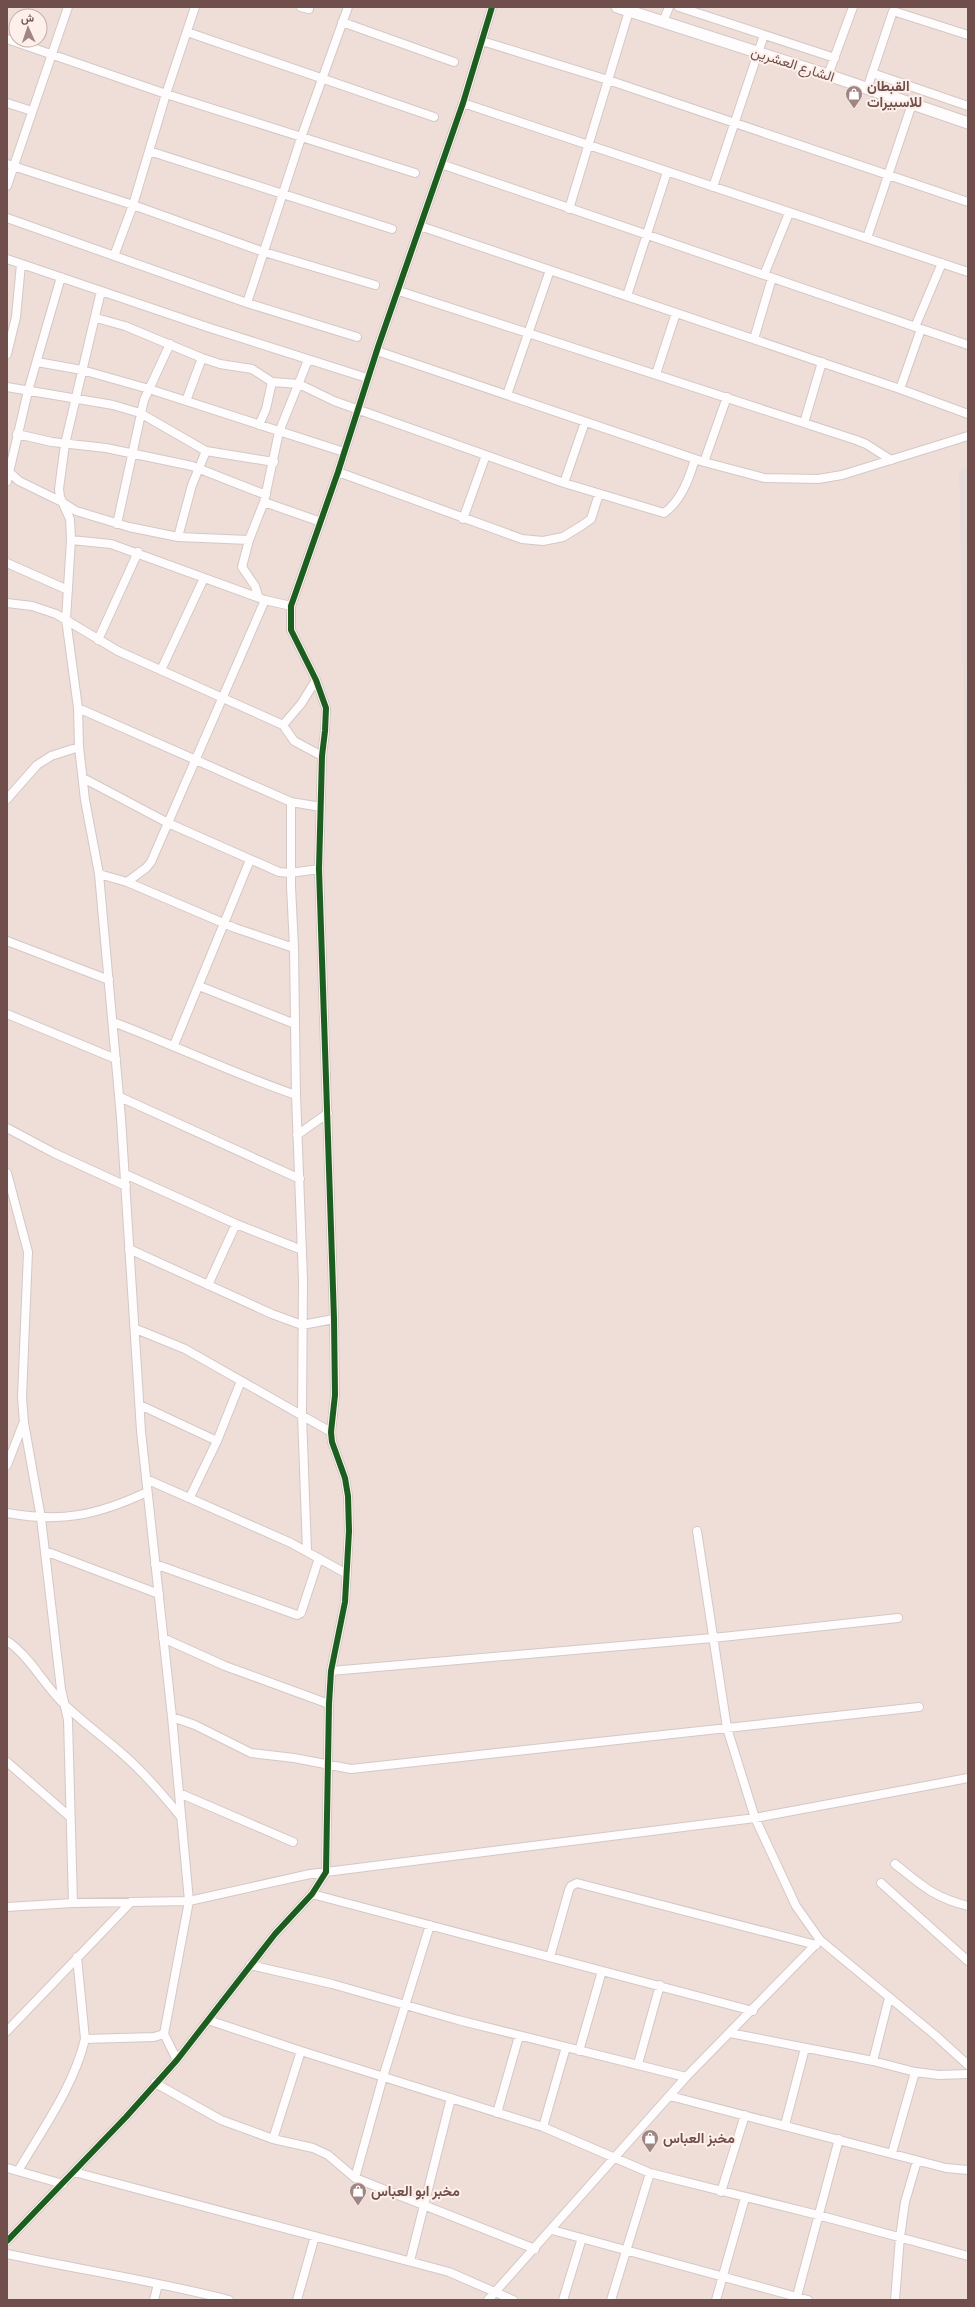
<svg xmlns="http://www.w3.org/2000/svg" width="975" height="2307" viewBox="0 0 975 2307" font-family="Manrope,Vazirmatn,sans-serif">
<rect width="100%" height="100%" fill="#f5ece8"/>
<path fill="#efded8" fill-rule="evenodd" d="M7,7H968V2300H7ZM16,16H40V40H16Z"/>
<path fill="#e7dcd9" d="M968,467V928L959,469Z"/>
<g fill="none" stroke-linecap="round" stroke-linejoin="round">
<g stroke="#d3c8c6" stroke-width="10">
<path id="minor" d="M301,7L309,9
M679,7L835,58
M342,22L454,62
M663,22L669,7
M187,32L434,117
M7,39L166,94L415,173
M482,41L608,80L968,202
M872,73L968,106
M828,75L853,7
M867,89L893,11L968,35
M7,103L32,111
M463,103L968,272
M149,151L392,229
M7,164L133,205L264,252L375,285
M441,164L968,345
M7,186L68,7
M713,187L764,35
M569,209L629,11
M7,218L247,303L357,337
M420,226L900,389L968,414
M867,238L912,104
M114,256L133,205L166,94L195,7
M7,259L207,327L367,378
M764,275L789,213
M101,291L65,444L59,489L60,497L70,519L71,540L66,619L78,708L79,747L85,800L99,874L121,1118L141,1431L172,1717L189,1901L164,2034L177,2060
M399,291L856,440L866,444L891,460
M627,296L667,172
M247,303L302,135L348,7
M96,318L125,326L202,358L220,364L252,369L272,382L299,384L334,401L564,483L664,513C681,501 689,479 695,459
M915,327L942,263
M754,339L772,278
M377,351L704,462L764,478L818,479L842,475L968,436
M7,354L16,317L21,264
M37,362L82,370L149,389L344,452
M656,374L676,313
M7,387L113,405L140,413L206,451L274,462
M900,389L921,329
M507,395L550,270
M186,401L202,358
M804,423L822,362
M259,425L266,409L272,382
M17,434L52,442L106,448L192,466L266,495
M704,462L727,397
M7,470L19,481L62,502L76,511L129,527L178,537L249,540
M338,472L522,539L543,541L563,537L581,526L591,519L599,494
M7,481L28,391L61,277
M564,483L585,422
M264,502L321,522
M463,519L486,455
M117,524L144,400L170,344
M178,537L192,485L206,451
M71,540L111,544L265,600L291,606
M7,563L68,590
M258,596L255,586L242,567L249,540L264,502L279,432L308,360
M7,603L32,606L56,614L118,651L283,725L294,741L322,756
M98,640L138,552
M161,670L204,578
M78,708L291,802L321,807
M283,725L301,704L316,680
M83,778L168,823L279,872L290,873L319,869
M7,799L37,765L51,756L79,747
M291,802V886L294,948L296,1095L303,1280L302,1415L307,1551
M99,874L127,882L235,928L294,948
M127,882L146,868L151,862L265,600
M7,941L109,980
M199,986L295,1024
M7,1014L116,1059
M113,1022C174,1045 234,1074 296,1095
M174,1045L250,860
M120,1097L300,1179
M7,1128L54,1153L126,1186
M297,1135L328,1113
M7,1173L28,1252L22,1397L24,1423L41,1518L61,1689L68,1720L73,1903
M125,1174L236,1224L302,1250
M129,1249L272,1314L302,1325L334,1319
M208,1285L236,1224
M136,1329L185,1349L331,1432
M140,1405L217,1441
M7,1465L23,1424
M146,1479L291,1543L347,1574
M190,1497L217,1441L241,1381
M7,1513C62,1523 98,1515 147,1492
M697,1531L727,1728L755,1818L796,1906L820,1940L935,2035L968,2065
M45,1551L159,1594
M155,1564L297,1615L301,1613L319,1558
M163,1638L225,1666L329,1704
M7,1641C31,1657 44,1686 66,1706C85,1724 106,1739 126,1757C146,1775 164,1796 181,1817
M331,1671L713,1638L898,1618
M172,1717L195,1725L251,1753L294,1758L351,1769L919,1707
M7,1762L69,1816
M179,1793L293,1842
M895,1864C923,1886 933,1897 968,1906
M881,1883L968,1961
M312,1894L753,2011
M7,1907L73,1903L189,1901L310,1874L755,1818L968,1778
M550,1957L569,1890L571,1886L577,1883L816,1945
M250,1965L332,1984L458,2020L686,2077
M208,2020L301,2051L543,2127L650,2173L818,2215L968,2256
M7,2031L131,1902
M730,2033L873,2061L915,2072L939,2075L968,2074
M85,2039L154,2037L164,2034
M579,2051L602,1971
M873,2061L889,1998
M638,2064L660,1985
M155,2083L221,2120L273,2139L313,2148L328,2155L355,2178L535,2249
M670,2096L946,2168L968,2170
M497,2113L519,2036
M785,2125L805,2048
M543,2127L566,2047
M273,2139L301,2051
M892,2153L915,2072
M7,2168L63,2184
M18,2171C42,2130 74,2086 85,2039L77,1957
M74,2172L449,2272L513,2300
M355,2178L383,2077L430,1925
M721,2192L745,2115
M552,2230L808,2300
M7,2241L126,2117L177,2060L275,1934L312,1894L326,1872L329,1704L331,1671L345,1602L349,1531L348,1496L345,1478L332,1442L331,1432L335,1395L334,1319L319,869L322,756L325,731L326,708L316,680L291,630V606L338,472L378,347L463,103L492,7
M7,2254C81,2270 156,2281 229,2300
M410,2261L451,2098
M154,2300L158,2284
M297,2300L315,2236
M488,2300L686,2077L820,1940
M563,2300L582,2238
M611,2300L650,2173
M716,2300L745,2198
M796,2300L839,2139
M895,2300L900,2237L905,2202L917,2161"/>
</g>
<g stroke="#d3c8c6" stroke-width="13">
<path id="tertiary" d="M617,7L828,75L968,123"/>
</g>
<use href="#minor" stroke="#fefcfc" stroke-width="8"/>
<use href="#tertiary" stroke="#fefcfc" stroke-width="11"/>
<g stroke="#fdefe9" stroke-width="8">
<path id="cycleway" d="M7,2241L126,2117L177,2060L275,1934L312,1894L326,1872L329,1704L331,1671L345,1602L349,1531L348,1496L345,1478L332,1442L331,1432L335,1395L334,1319L319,869L322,756L325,731L326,708L316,680L291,630V606L338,472L378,347L463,103L492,7"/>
</g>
<use href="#cycleway" stroke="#1b5e20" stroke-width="6"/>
</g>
<defs>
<g id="shop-pin" transform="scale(0.9)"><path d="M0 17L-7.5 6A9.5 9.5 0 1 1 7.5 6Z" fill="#9f8583" stroke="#fdefe9"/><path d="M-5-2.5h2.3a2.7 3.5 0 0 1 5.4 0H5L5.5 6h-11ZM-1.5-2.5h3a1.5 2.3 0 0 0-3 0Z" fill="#fff"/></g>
</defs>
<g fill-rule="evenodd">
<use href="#shop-pin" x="854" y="94"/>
<use href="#shop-pin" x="650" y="2138"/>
<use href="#shop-pin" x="358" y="2191"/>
</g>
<g text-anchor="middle" stroke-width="4" stroke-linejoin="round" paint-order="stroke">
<g font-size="14" fill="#704e4c" stroke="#fdefe9">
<text transform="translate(793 64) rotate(18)" y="5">الشارع العشرين</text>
</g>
<g font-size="14" font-weight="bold" fill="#704e4c" stroke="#fdefe9" text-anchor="start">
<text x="867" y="91">القبطان<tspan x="867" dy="16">للاسبيرات</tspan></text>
<text x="663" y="2143">مخبز العباس</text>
<text x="371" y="2196">مخبر ابو العباس</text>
</g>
</g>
<rect width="975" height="2307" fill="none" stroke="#704e4c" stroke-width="16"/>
<g transform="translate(28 28) rotate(357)"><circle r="19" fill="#fdefe9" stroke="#c5afaa"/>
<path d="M0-3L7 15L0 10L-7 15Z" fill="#9f8583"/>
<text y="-6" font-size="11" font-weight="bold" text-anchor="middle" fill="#704e4c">ش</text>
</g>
</svg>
